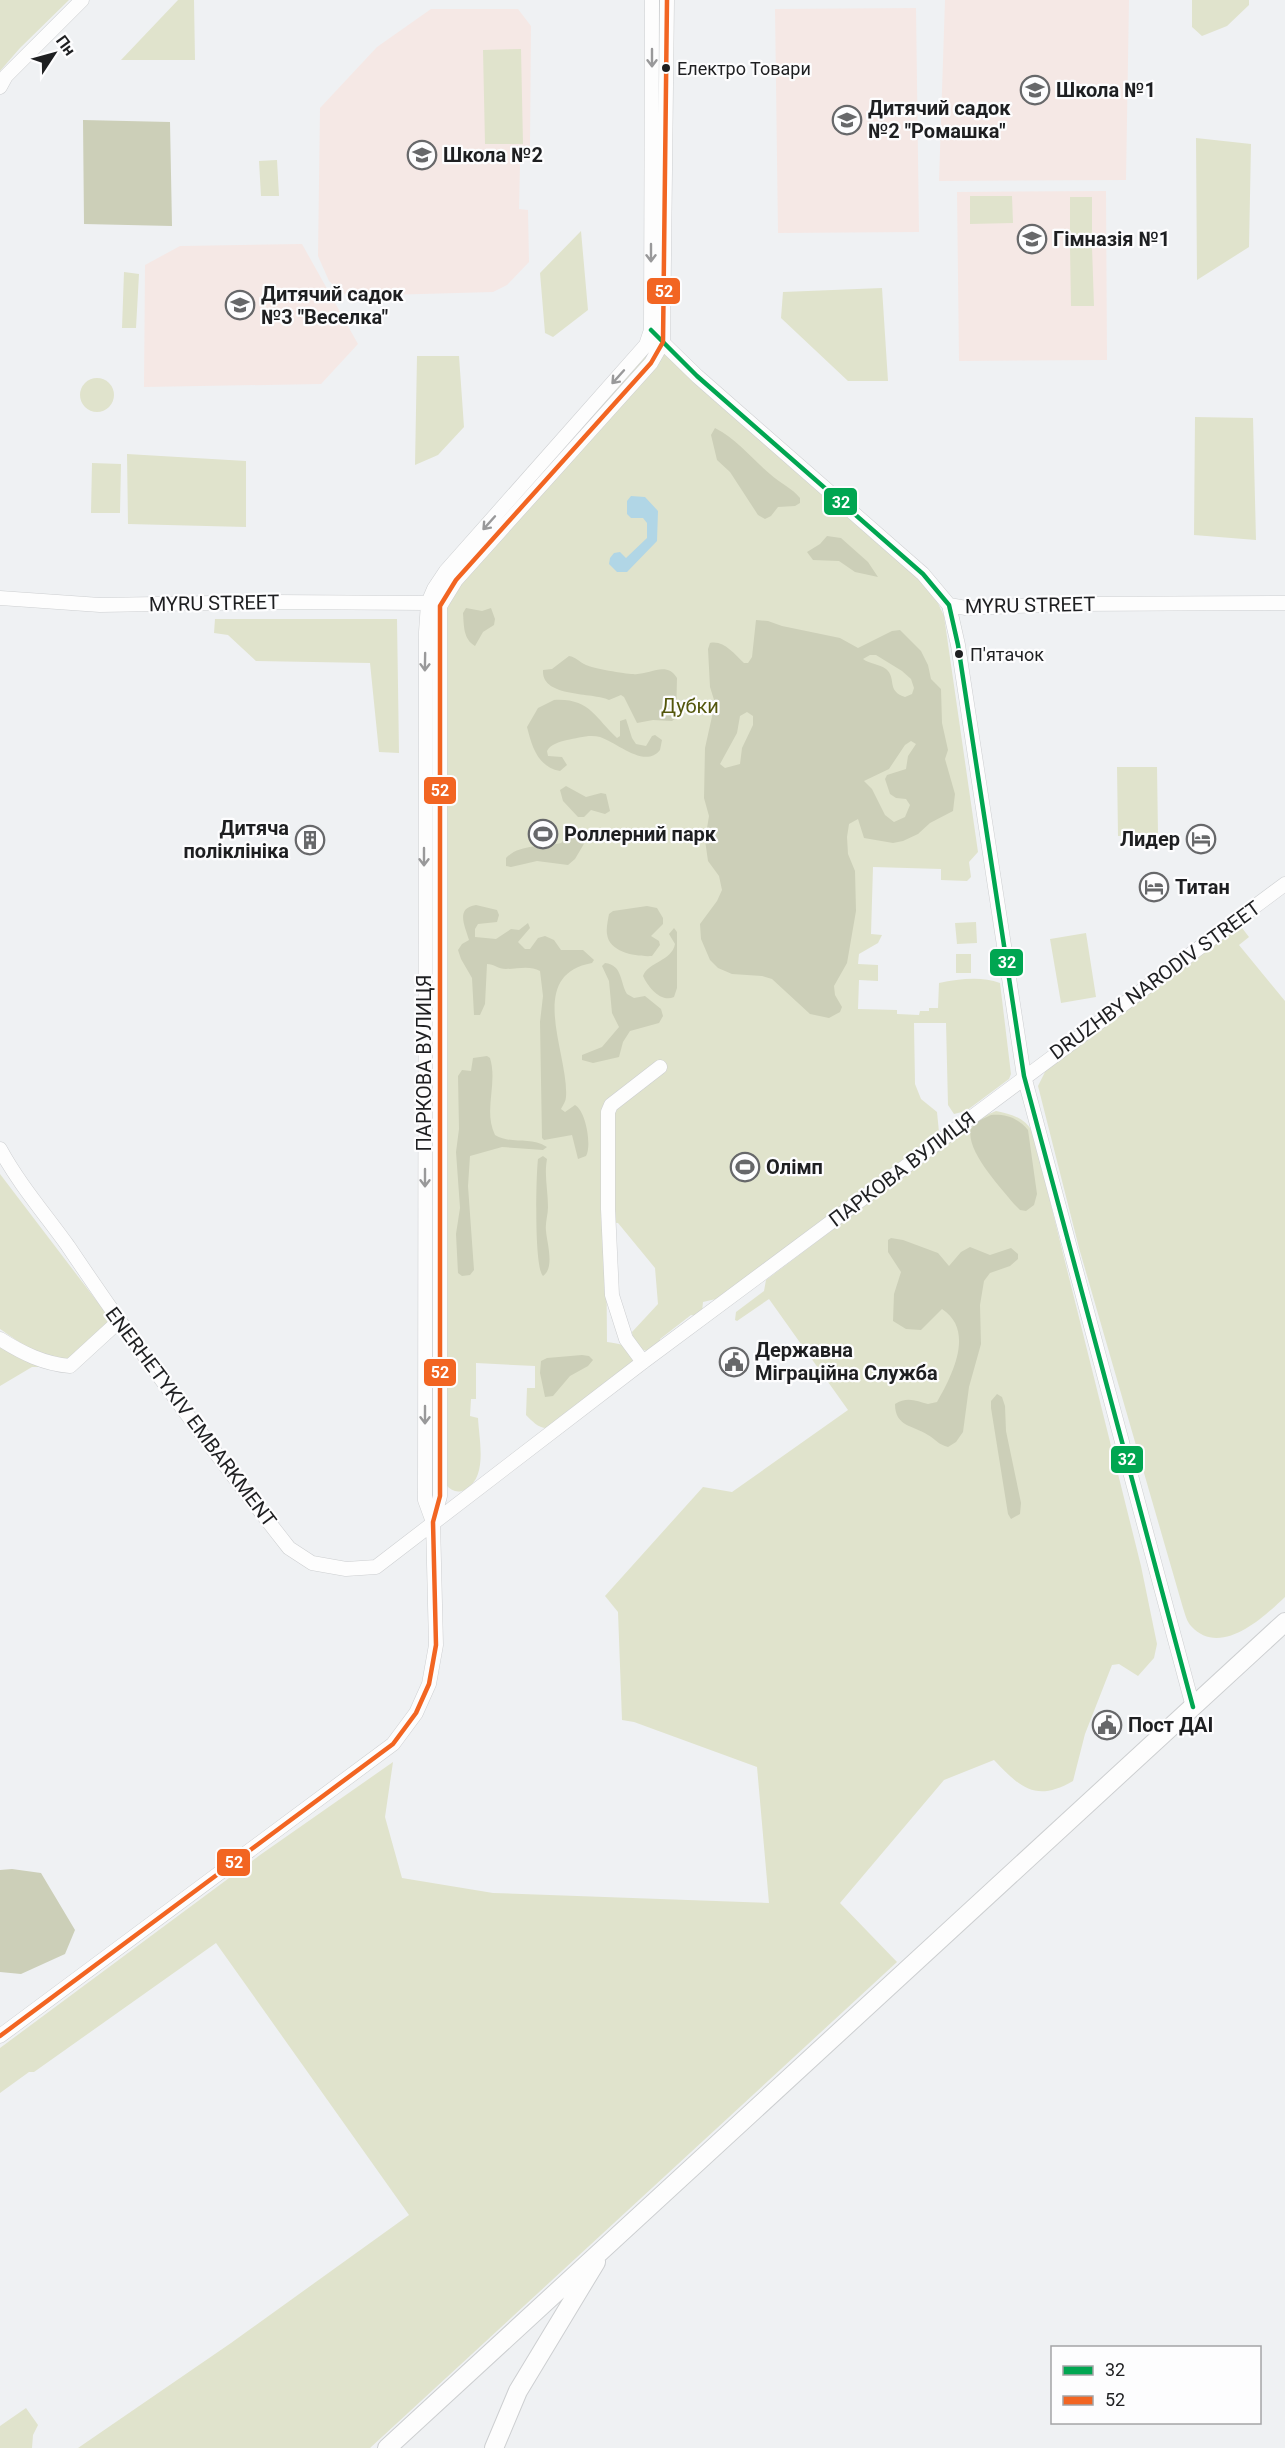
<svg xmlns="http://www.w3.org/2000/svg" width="1285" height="2448" viewBox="0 0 1285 2448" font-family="Roboto,sans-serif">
<rect width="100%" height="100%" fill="#eff1f3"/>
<path fill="#f5e8e5" d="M945,0H1129L1126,180L939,181Z
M916,8L919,232L778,233L775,9Z
M431,9H518L531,26L530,147L520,163L519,209L528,210L529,262L507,285L493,292L350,296L342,293L329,281L318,256L320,108L377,47Z
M1106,191L1107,360L959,361L957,192Z
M302,244L358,344L321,384L144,387L145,265L180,246Z"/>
<path fill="#e0e3cc" d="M0,0H69L20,48L0,71Z
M178,0H194L195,60H121Z
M1192,0H1249V5L1227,26L1202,36L1192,27Z
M521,49L523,144H485L483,50Z
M1196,138L1251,144L1249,247L1197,280Z
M277,160L279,196H261L259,161Z
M970,196H1012L1013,223L970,224Z
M1070,197H1092V241H1070Z
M581,231L588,310L553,337L545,333L540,273Z
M1070,247H1092L1094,306H1071Z
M124,272L139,274L136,328H122Z
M882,288L888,381H848L781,318L783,292Z
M650,348L654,352L457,573L453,570Z
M663,352L924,583L937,601L944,616L978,852L969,862L971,877L967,881L941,880V869L873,867L871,934L882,935L878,943L859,954L858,964L878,965V981L859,980L858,1009L897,1010V1014L919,1015L920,1011H929V1008H938L939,983C959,979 981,976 1000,983L1011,1074L1009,1079L966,1111L954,1114L948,1105L946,1023H914L915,1084L921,1099L937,1112L939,1132L720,1298L703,1302L702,1312L697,1316L691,1315L660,1339L659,1348L651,1352L640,1349L633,1339L632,1332L658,1304L655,1268L618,1223L606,1222L607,1342C627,1345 627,1344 635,1364L548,1428C539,1429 532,1421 526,1415L527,1388H535V1366L476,1363V1399H471L470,1416L478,1418C479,1439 488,1477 466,1489C458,1494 452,1491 446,1485V609L453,592Z
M417,356H459L464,427L438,455L415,465Z
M80 395a17 17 0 1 1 34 0a17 17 0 1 1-34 0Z
M1195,417L1253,418L1256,540L1194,535Z
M127,454L246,461V527L128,524Z
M92,463L121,464L120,513H91Z
M215,619H397L399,753L379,752L370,663L256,661L228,635L214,633Z
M432,633H436L434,1495H430Z
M1117,767H1157L1158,835L1118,836Z
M976,922L977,943L957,944L955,923Z
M1239,924L1249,937L1239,945L1285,1001V1597C1263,1618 1220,1658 1191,1626C1187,1622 1185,1614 1183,1608L1079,1248L1038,1086L1046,1070Z
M1086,933L1096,997L1061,1003L1050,939Z
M956,954H971V973H956Z
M996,1111C1011,1114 1026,1118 1033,1133L1141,1566L1157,1644L1154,1658L1138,1676L1119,1664L1112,1665L1085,1734L1073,1781C1035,1803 1020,1787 994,1760L944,1780L840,1903L897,1962L370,2448H78L231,2343L409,2215L216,1943L34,2072H29L0,2093V2048L260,1855L393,1762L385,1817L402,1878L493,1893L769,1903L757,1767L634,1722L622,1720L618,1612L605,1596L703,1487L732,1492L848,1410L769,1299L737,1321L735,1320L736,1312L764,1291L766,1280L982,1117Z
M0,1174L112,1321L70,1360C44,1362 21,1343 0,1329Z
M0,1339L55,1367H32L0,1386Z
M26,2408L38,2425L33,2435L32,2448H0V2426Z"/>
<path fill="#cccfb8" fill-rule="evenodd" d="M83,120L170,122L172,226L84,224Z
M715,428C737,439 752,459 770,474C780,483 792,488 800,498V503L795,506L778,507L771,516L765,519L758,515L730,472L717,460L711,435Z
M827,536L841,538L868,562L878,577L855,572L839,561L813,560L807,552L820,544Z
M466,608L482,611L491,608L495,619L494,625L483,632L475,646C463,639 464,625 463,613Z
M756,620L768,621L782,626L840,638L858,648L892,631L900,630L921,651L928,665L931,679L941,689L942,723L948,750L945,759L955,794L953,811L930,823L918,834L903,841L893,843L864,838L858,819L849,824L847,837L848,854L855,871L856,911L847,963L834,986L835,995L842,1007L840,1012L829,1018L810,1014L772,979L762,976L732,974L718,968L710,960L701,939L700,924L717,901L722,890L719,876L708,861L705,840L709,816L704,798L705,748L715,703L710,687L708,649L710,643C724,640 734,654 744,663H748L752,657ZM870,655H876L902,671L911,679L914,688L912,694L905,697C886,691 897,678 886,669C879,664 870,664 863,659ZM747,712L753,716V725L742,748L740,764L725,768L720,764L737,733L740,716ZM911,741L916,744L908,756L906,769L887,775L885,779L890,794L896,798L906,799L910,805L905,817L894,822L885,815L872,789L864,781L889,769L905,745Z
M569,656C576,657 579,662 586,665C592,668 625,674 633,674C649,676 666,660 677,678L676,718L672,721L653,720L637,723L624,697L621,695L609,700C592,692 541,698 543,670L552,669Z
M554,700C590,698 595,718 617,738L620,736V721L626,719L632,738L636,744L646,746L652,736L655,735L662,740L660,750C645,769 618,743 600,737C590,734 577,738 567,740C559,742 551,744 547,751L548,756L562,757L567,765L560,771C538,767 532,747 527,727L538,708Z
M566,786L586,797L601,793L606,794L610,811L605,814L591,810L584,817H578L563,801L560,790Z
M574,829L585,832L588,837L575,859L568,865L537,861L511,867L506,866V858C521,843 542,848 561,843Z
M476,905L497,910L499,915L497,922L478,924L475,929V937L496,939L511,929L519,930L528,923L530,928L518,942L525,949H530L538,938L545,936L554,940L561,950H583L594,960L592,963C525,975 569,1054 566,1097C566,1101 563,1105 561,1109L565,1112L575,1105C586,1111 592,1146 586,1156L578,1159L572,1135L544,1140L542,1138L540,1022L543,996L540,971C530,965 517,969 506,969C498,969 494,964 487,964L485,1004L480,1015H474L472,978L461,959L458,950L462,944L469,940C465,926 455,908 476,905Z
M647,906L657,908L663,918V924L651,936L659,941L660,945L652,956C638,957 609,953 607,934C606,928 608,920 609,914L613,911Z
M674,928L677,932V988L674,997C661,1003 648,987 643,976C648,962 672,961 675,944L669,934Z
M605,963C623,965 620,983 627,994L634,998L645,996L661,1009L663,1016L659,1023L630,1031L623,1042L619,1057L593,1063L582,1060V1055L602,1047L619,1027L612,1013L609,981L602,966Z
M487,1056L490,1058C498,1084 483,1110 495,1135C512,1145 529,1136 547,1147L543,1150L502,1147L470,1156L468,1186L474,1270L470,1275L462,1276L458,1273L456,1234L460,1208L456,1152L459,1129L458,1076L462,1070L471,1071L473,1058Z
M991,1115C1006,1114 1018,1118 1028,1130L1037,1194L1034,1205L1026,1211L1020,1210L1014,1204C1001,1188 965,1150 971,1129L976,1122Z
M543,1156L547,1159C544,1176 548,1190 548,1207C548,1215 545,1223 546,1231C547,1243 555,1268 543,1276C534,1267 536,1176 538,1159Z
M891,1238L903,1240L938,1253L949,1266L961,1252L970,1247L990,1255L1011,1248L1018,1254V1259L1010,1266L990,1273L984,1281L980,1305L981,1344L969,1387L963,1432L956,1442L948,1447C939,1445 935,1439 928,1435C913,1425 895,1427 895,1404C907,1396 917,1401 928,1404L937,1402C951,1377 976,1331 942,1309L921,1330L906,1329L893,1321L894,1294L901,1272L888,1252V1240Z
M582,1355L589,1356L593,1360L588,1366L570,1376L553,1396L545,1397L540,1373L541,1361L547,1358Z
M997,1394L1002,1397L1005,1406L1006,1431L1021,1503L1020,1514L1011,1519L1008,1514L991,1408V1401Z
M12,1869L41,1873L75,1930L65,1954L21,1974L0,1972V1870Z"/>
<path fill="#b1d6e6" d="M631,496L645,497L658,511L657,541L627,572H617L609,564L610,558L614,553L620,552L626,558L647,538V523L643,518H631L627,514V501Z"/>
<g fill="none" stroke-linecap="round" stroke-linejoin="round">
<g stroke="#cdcfd1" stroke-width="15">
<path id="minor" d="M0,87L6,76L82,0
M658,338L697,376L923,574L949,605L958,645L1024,1076L1193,1707
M0,598L100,605L272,602L428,603L436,601
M949,605L966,608L1070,604L1285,603
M0,1149C19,1184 45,1214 68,1246C138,1350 212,1450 289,1548L312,1563L346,1569L376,1567L643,1362L1285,884
M0,1339C22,1353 44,1364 70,1366L118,1322
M643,1362L626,1339L612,1295L608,1209V1112L611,1105L660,1067
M433,1522L425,1500L426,632L428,603L434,589L446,571L646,345L651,330L652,0
M0,2036L393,1744L416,1713L429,1684L436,1645L433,1522L440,1496V606L456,580L651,363L663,342L667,0"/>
</g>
<g stroke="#cdcfd1" stroke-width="20">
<path id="major" d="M387,2448L1285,1622
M494,2448L518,2391L596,2262"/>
</g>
<use href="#minor" stroke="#fdfdfd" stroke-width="14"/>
<use href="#major" stroke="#fdfdfd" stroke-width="18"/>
<g stroke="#fdfdfe" stroke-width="9">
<path id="bus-1" d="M651,330L697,376L923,574L949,605L958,645L1024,1076L1193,1707"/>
</g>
<g stroke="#fdfdfe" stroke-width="9">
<path id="bus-2" d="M0,2036L393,1744L416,1713L429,1684L436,1645L433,1522L440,1496V606L456,580L651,363L663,342L667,0"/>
</g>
<use href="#bus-1" stroke="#00a651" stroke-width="4.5"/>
<use href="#bus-2" stroke="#f26522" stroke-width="4.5"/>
</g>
<defs><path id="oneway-shaft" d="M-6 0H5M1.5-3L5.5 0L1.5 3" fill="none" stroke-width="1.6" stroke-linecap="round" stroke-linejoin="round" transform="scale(1.5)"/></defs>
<g stroke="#99999a">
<use href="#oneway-shaft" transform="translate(652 58) rotate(90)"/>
<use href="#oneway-shaft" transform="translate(651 253) rotate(90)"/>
<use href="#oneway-shaft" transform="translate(618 377) rotate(132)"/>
<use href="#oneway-shaft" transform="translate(489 523) rotate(132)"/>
<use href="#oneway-shaft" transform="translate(425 662) rotate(91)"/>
<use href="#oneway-shaft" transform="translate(424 857) rotate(90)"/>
<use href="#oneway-shaft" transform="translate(425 1178) rotate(90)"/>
<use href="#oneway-shaft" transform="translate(425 1415) rotate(90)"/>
</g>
<defs>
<g id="school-ring" transform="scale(1.5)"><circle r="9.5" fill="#fdfdfe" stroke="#67686a" stroke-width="1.5"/><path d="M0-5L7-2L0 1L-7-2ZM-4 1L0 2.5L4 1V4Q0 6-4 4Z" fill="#67686a"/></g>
<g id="stadium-ring" transform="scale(1.5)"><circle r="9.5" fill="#fdfdfe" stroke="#67686a" stroke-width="1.5"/><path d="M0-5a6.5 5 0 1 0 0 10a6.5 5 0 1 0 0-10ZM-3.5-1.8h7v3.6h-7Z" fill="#67686a"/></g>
<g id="hotel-ring" transform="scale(1.5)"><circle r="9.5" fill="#fdfdfe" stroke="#67686a" stroke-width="1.5"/><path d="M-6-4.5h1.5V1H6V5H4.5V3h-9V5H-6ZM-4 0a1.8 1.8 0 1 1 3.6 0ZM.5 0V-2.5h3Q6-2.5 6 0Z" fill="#67686a"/></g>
<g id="building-ring" transform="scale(1.5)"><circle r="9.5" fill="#fdfdfe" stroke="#67686a" stroke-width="1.5"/><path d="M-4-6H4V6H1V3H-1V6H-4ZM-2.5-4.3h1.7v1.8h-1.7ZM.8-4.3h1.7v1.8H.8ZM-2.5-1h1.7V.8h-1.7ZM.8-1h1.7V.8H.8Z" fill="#67686a"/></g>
<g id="civic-ring" transform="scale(1.5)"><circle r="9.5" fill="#fdfdfe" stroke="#67686a" stroke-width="1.5"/><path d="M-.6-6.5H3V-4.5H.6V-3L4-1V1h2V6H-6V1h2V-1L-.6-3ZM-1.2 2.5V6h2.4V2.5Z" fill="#67686a"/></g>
</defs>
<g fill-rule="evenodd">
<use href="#school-ring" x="1035" y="90"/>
<use href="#school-ring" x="847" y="120"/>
<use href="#school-ring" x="422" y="155"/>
<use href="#school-ring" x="1032" y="239"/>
<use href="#school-ring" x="240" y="305"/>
<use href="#stadium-ring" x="543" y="834"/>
<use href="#hotel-ring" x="1201" y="839"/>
<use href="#building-ring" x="310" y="840"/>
<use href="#hotel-ring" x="1154" y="887"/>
<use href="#stadium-ring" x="745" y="1167"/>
<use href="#civic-ring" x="734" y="1362"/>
<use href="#civic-ring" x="1107" y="1725"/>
</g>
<g fill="#1e1f21" stroke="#fdfdfe" stroke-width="2">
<circle cx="666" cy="68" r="5"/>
<circle cx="959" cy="654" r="5"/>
</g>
<g text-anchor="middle" stroke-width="4.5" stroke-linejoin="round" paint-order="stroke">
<g font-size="18" fill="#1e1f21" stroke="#fdfdfe" text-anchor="start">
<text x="677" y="75">Електро Товари</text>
<text x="970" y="661">П'ятачок</text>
</g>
<g font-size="20" font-weight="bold" fill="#1e1f21" stroke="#fdfdfe" text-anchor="start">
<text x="1056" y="97">Школа №1</text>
<text x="868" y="115">Дитячий садок<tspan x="868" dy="23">№2 "Ромашка"</tspan></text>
<text x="443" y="162">Школа №2</text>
<text x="1053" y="246">Гімназія №1</text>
<text x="261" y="301">Дитячий садок<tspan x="261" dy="23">№3 "Веселка"</tspan></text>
<text x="289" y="835" text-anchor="end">Дитяча<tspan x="289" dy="23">поліклініка</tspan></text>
<text x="564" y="841">Роллерний парк</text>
<text x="1180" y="846" text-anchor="end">Лидер</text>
<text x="1175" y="894">Титан</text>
<text x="766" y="1174">Олімп</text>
<text x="755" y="1357">Державна<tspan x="755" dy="23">Міграційна Служба</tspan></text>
<text x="1128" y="1732">Пост ДАІ</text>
</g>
<g font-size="20" fill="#1e1f21" stroke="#fdfdfe">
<text transform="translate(214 603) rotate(-1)" y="7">MYRU STREET</text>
<text transform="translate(1030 605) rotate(-1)" y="7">MYRU STREET</text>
<text transform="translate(1155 980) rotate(-36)" y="7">DRUZHBY NARODIV STREET</text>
<text transform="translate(424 1063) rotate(-90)" y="7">ПАРКОВА ВУЛИЦЯ</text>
<text transform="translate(902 1169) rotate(-37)" y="7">ПАРКОВА ВУЛИЦЯ</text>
<text transform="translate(191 1417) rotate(53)" y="7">ENERHETYKIV EMBARKMENT</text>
</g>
<g font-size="20" fill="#54570d" stroke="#fdfdfe">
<text x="690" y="713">Дубки</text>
</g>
</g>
<g stroke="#fdfdfe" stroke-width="2">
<rect x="646" y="277" width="35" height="28" rx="6" fill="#f26522"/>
<rect x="823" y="487" width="35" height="29" rx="6" fill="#00a651"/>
<rect x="423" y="776" width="34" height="29" rx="6" fill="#f26522"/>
<rect x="989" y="948" width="35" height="29" rx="6" fill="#00a651"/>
<rect x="423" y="1358" width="34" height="29" rx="6" fill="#f26522"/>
<rect x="1110" y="1445" width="34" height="29" rx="6" fill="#00a651"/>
<rect x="216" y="1848" width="35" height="29" rx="6" fill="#f26522"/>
</g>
<g font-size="16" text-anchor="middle" font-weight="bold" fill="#fff">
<text x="664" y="297">52</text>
<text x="841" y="508">32</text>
<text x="440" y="796">52</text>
<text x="1007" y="968">32</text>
<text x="440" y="1378">52</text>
<text x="1127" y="1465">32</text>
<text x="234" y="1868">52</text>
</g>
<rect x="1051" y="2346" width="210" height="78" fill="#fdfdfe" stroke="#a4a4a6" stroke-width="1.5"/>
<rect x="1063" y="2366" width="30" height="9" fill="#00a651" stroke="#a4a4a6" stroke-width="1.5"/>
<text x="1105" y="2376" font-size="18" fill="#1e1f21">32</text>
<rect x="1063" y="2396" width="30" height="9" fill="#f26522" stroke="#a4a4a6" stroke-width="1.5"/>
<text x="1105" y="2406" font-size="18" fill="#1e1f21">52</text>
<g transform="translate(54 54) rotate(54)" stroke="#fdfdfe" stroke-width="4.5" paint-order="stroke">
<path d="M0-4.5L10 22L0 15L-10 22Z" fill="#1e1f21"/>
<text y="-9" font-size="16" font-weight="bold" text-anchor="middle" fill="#1e1f21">Пн</text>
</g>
</svg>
